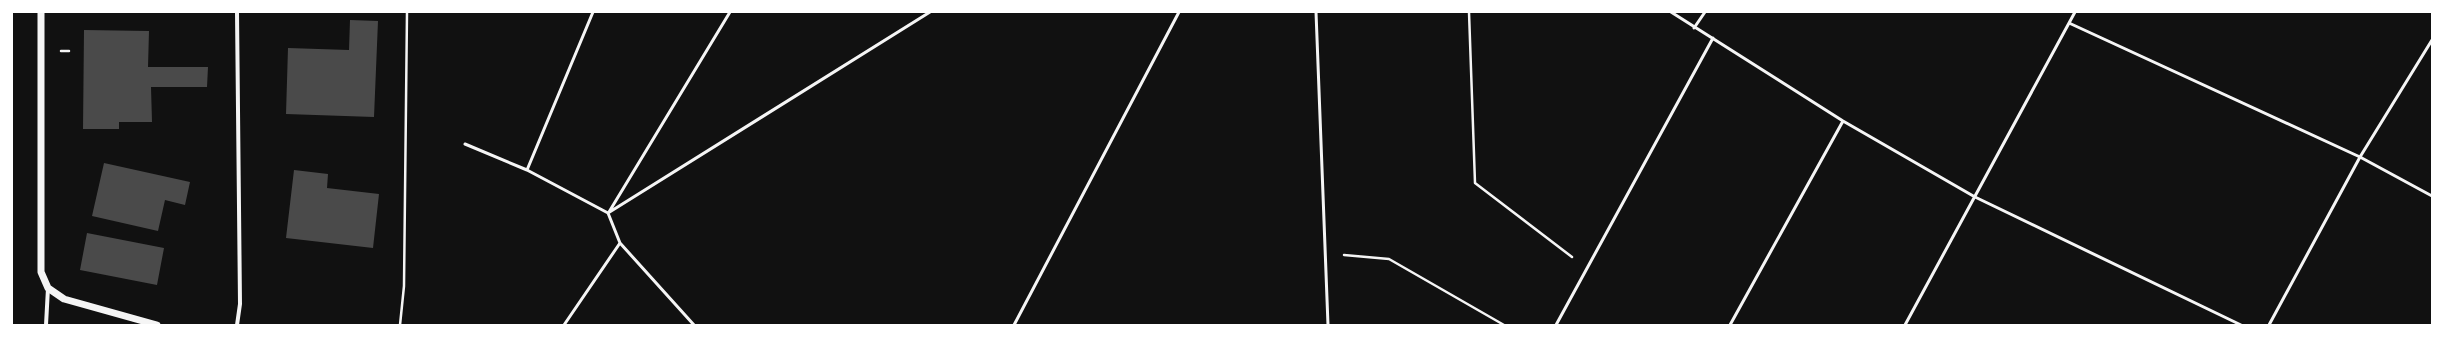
<svg xmlns="http://www.w3.org/2000/svg" width="2444" height="337" viewBox="0 0 2444 337" font-family="Montserrat,sans-serif">
<rect width="100%" height="100%" fill="#111"/>
<path fill="#4a4a4a" d="M350,20L378,21L374,117L286,114L288,48L349,50Z
M84,30L149,31L148,67H208L207,87H151L152,122H119V129H83Z
M104,163L190,182L185,205L165,200L158,231L92,216Z
M294,170L328,174L327,188L379,194L373,248L286,238Z
M87,233L164,248L157,285L80,270Z"/>
<g fill="none" stroke-linecap="round" stroke-linejoin="round">
<path stroke="#f5f5f5" stroke-width="2.5" d="M1469,12L1475,183L1572,257
M61,51H69
M1344,255L1389,259L1504,325
M400,325L404,286L407,12"/>
<path stroke="#f5f5f5" stroke-width="3" d="M1316,12L1328,325
M1671,12L1843,121L1975,197L2241,325
M2069,23L2360,157L2432,196
M1694,28L1705,12
M465,144L527,170L608,213L620,243L694,325
M527,170L593,12
M609,212L730,12
M608,213L930,12
M564,325L620,243
M1014,325L1179,12
M1556,325L1713,38
M1730,325L1843,121
M1905,325L2075,12
M2269,325L2360,157L2432,40"/>
<path stroke="#f5f5f5" stroke-width="4" d="M46,325L48,288
M237,325L240,304L237,12"/>
<path stroke="#f5f5f5" stroke-width="7" d="M41,12V272L48,288L64,299L157,325"/>
</g>
<rect width="2444" height="337" fill="none" stroke="#ffffff" stroke-width="26"/>
</svg>
